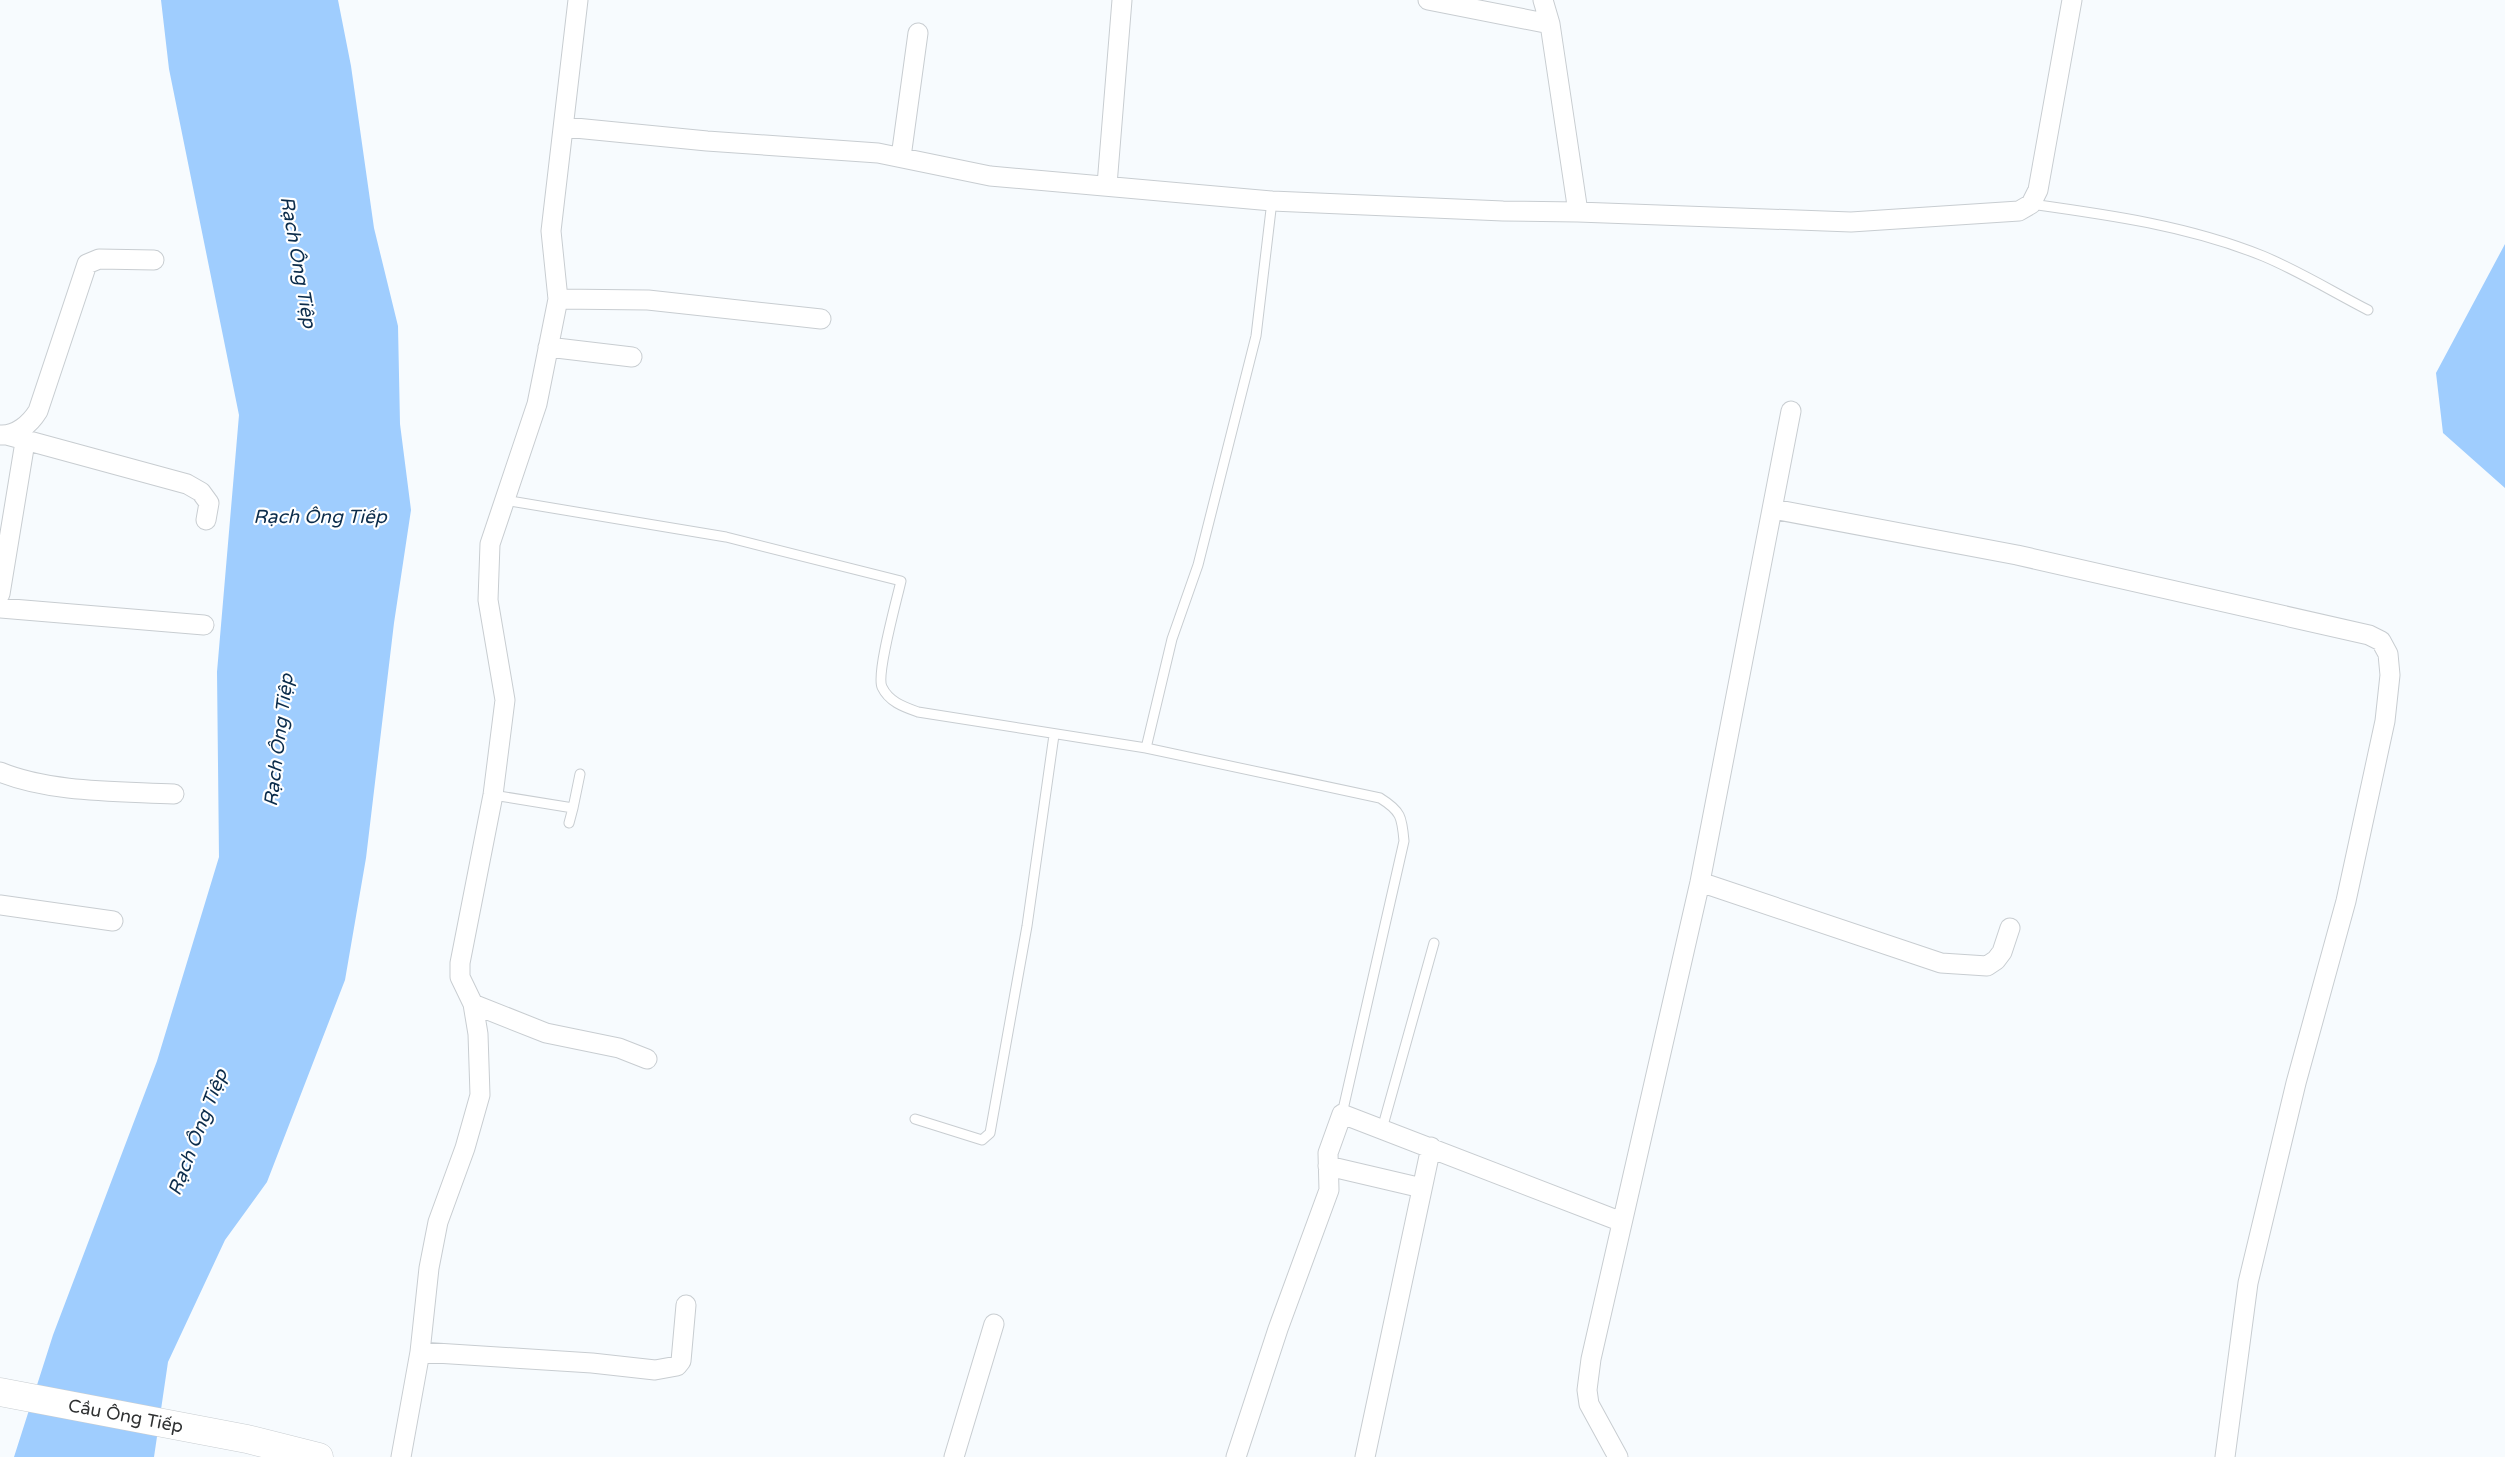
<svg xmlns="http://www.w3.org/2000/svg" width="2505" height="1457" viewBox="0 0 2505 1457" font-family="'Varela Round',sans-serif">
<rect width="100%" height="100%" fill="#f7fbfe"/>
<path fill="#9fcdfe" d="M161,0H338L351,66L374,228L398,326L400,424L411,510L394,623L366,858L345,980L267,1182L225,1240L168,1362L154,1457H14L53,1335L157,1061L219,857L217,672L239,415L169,69Z
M2505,244V488L2443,433L2436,373Z"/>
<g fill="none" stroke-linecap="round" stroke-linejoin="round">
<g stroke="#c8cdd1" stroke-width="11">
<path id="service" d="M2031,204C2110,215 2189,226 2263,256C2299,271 2333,292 2368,310
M504,500L726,537L901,581C897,599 876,674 882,687C889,702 904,707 918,712L1146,748L1380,798C1401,811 1402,817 1404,841L1342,1114
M1146,748L1172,639L1198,565L1256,336L1272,201
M493,795L573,808L569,823
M573,808L580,774
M915,1119L982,1140L990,1133L1027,926L1054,735
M1382,1129L1434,943"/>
</g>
<g stroke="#c8cdd1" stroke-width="21">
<path id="minor" d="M1428,0L1550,24L1578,212
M1543,0L1550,24
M565,127L707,141L878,153L990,176L1272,201L1503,211L1578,212L1851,222L2019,211L2031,204L2038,190L2072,0
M901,157L918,33
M1107,185L1122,0
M558,299L648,300L821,319
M548,347L632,357
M0,435C16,436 30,424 38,411L87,264L99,259L154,260
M7,435L187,484L201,492L209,503L206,520
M1773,509L2017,555L2369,635L2381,641L2388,654L2390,675L2385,721L2346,901L2296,1083L2248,1283L2225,1457
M0,594L25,442
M0,608L204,625
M0,772C51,793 119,791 174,794
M1700,882L1941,963L1987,966L1996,960L2002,952L2010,928
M0,905L113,921
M473,1004L546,1033L619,1048L647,1059
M1328,1166L1422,1188
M420,1352L592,1363L655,1370L677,1366L681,1361L686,1305
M401,1457L420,1352L429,1268L438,1222L465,1148L480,1095L478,1034L473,1004L460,977V963L493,795L505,700L488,600L490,544L537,404L558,299L551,231L578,0
M954,1457L994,1324
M1236,1457L1278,1329L1329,1190L1328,1153L1342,1114L1622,1222
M1365,1457L1431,1147
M1618,1457L1589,1404L1587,1390L1591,1359L1700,882L1791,411"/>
</g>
<g stroke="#c8cdd1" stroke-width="29">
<g id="primary">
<path id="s1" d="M0,1392L247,1439L319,1457"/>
</g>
</g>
<use href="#service" stroke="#fff" stroke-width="9"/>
<use href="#minor" stroke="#fff" stroke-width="19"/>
<use href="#primary" stroke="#fff" stroke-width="28"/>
</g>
<g text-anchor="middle" stroke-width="4.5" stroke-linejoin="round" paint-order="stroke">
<g font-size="18" fill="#2f3132" stroke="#fff">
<text dy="6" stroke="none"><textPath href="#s1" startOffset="128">Cầu Ông Tiếp</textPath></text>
</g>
<g font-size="19" font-style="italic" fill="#0b2c4b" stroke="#fff">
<text transform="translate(299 262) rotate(80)" y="7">Rạch Ông Tiệp</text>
<text x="320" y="523">Rạch Ông Tiếp</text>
<text transform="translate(278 740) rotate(-83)" y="7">Rạch Ông Tiệp</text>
<text transform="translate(197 1132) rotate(-69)" y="7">Rạch Ông Tiệp</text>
</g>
</g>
</svg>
